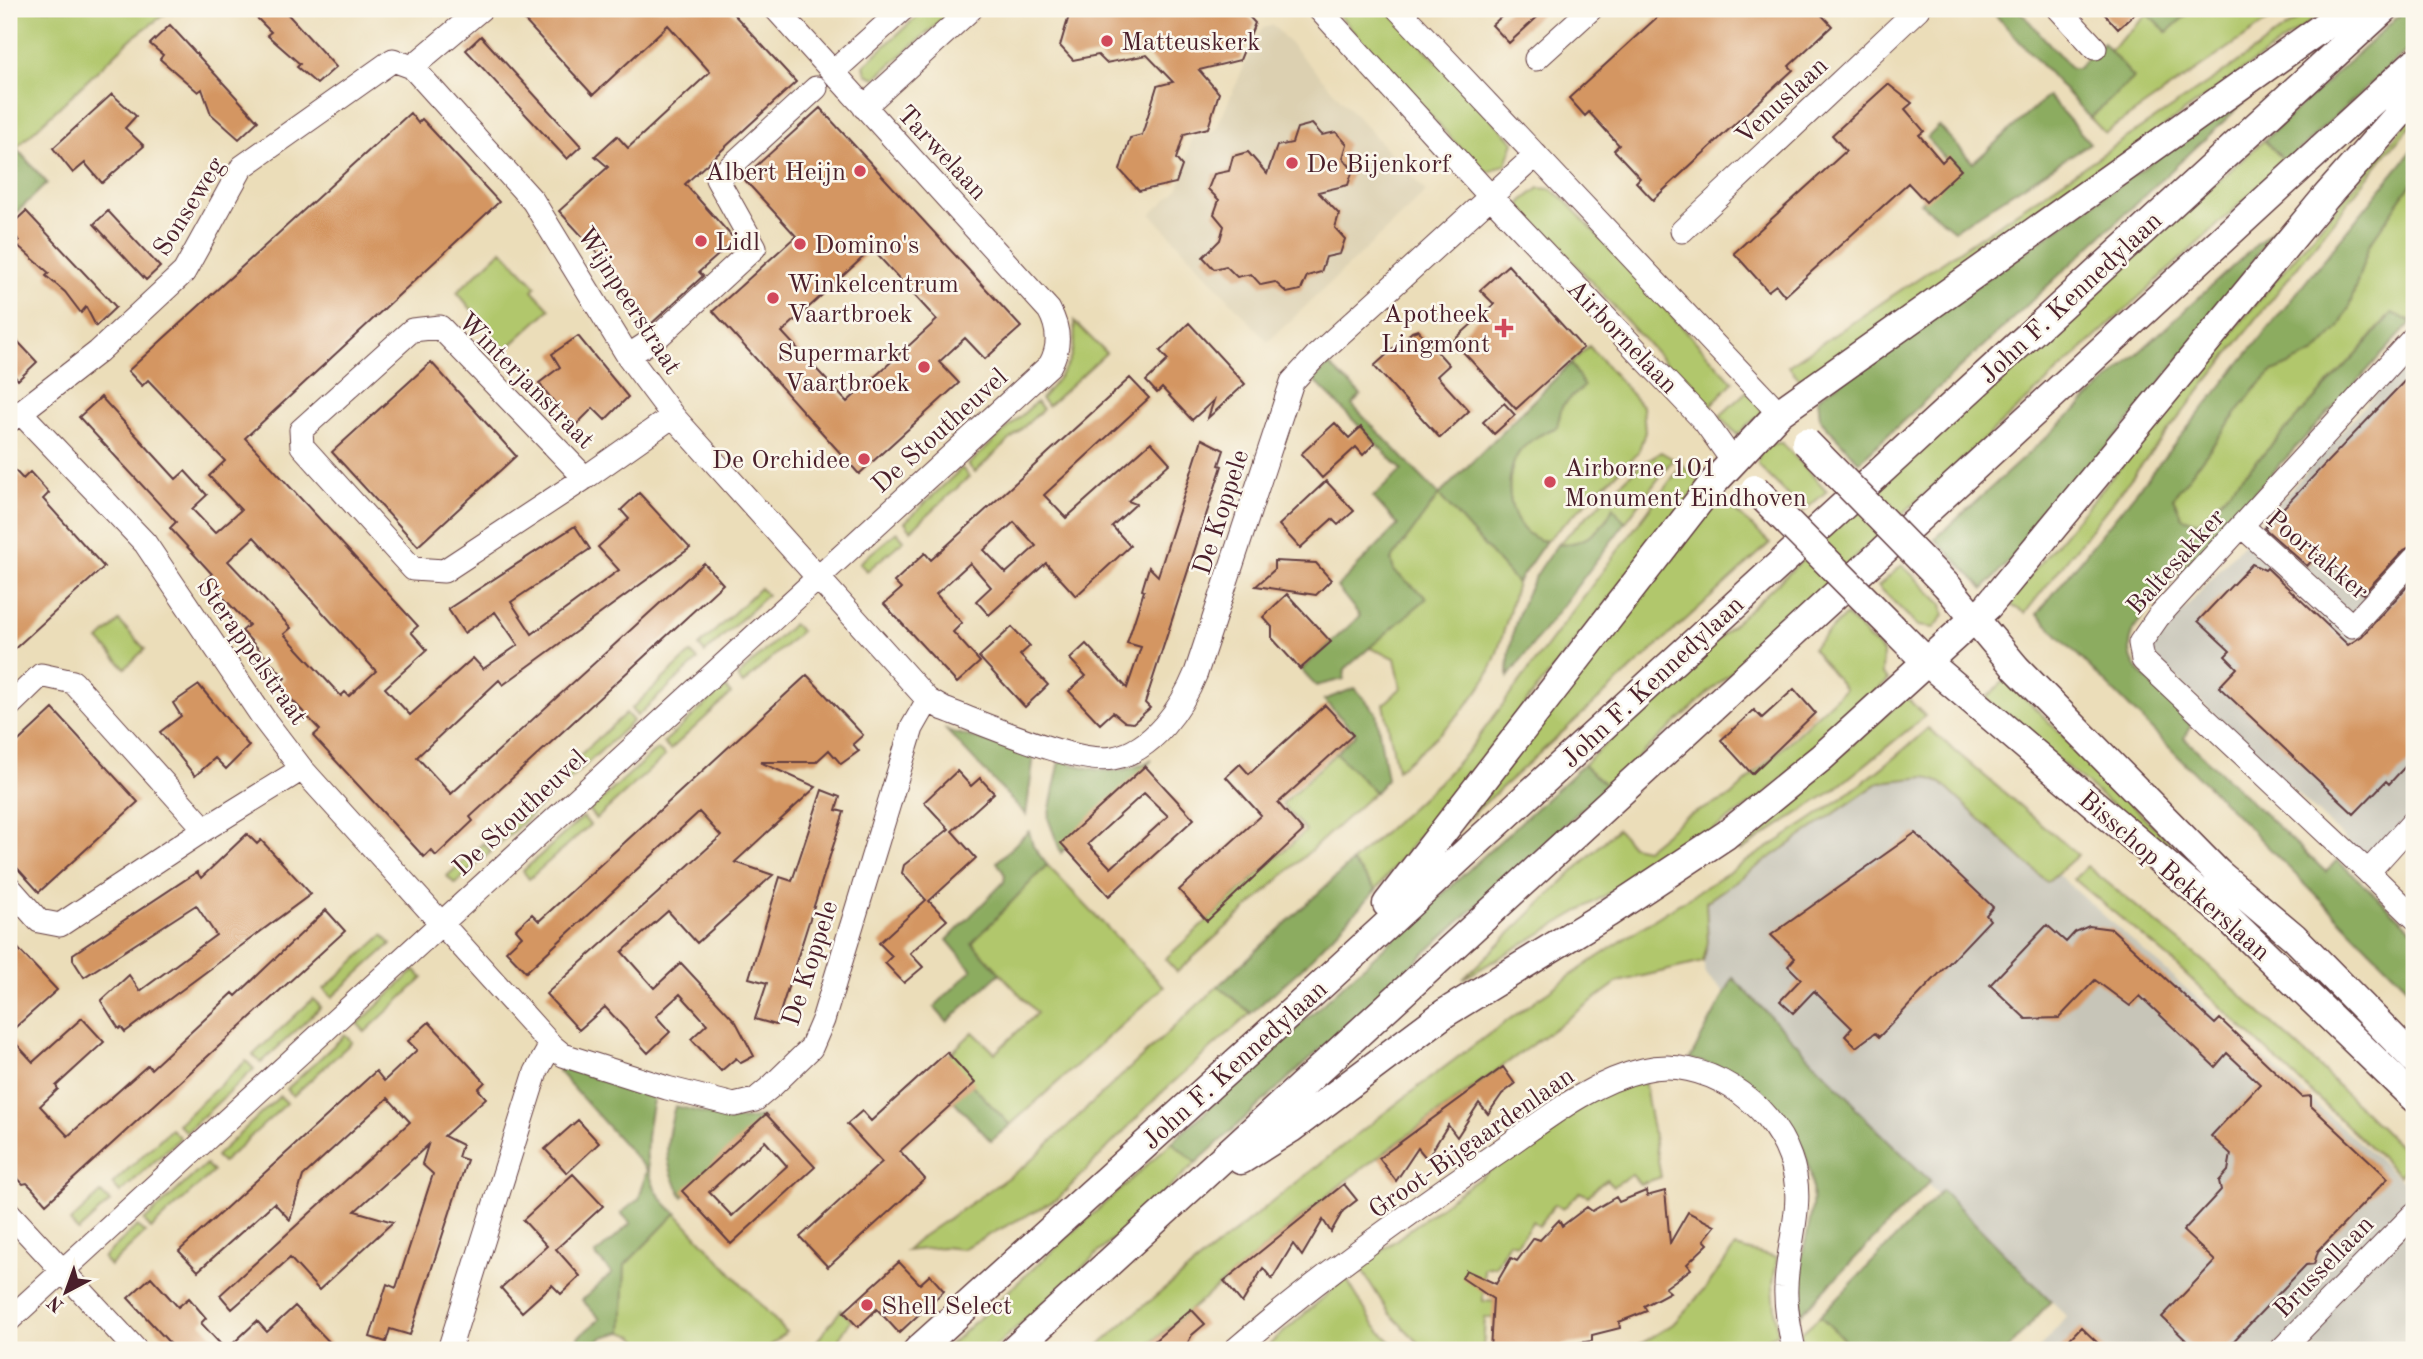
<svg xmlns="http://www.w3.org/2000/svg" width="2423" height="1359" viewBox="0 0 2423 1359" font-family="'Old Standard TT',serif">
<rect width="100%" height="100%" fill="#fbf7ec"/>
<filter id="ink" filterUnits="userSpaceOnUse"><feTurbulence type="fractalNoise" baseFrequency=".0143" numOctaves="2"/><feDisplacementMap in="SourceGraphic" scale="14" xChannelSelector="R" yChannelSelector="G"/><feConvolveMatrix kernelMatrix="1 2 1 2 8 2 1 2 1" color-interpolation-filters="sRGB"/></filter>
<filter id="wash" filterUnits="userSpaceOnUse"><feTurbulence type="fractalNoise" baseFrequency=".00686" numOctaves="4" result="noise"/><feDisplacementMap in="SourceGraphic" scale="28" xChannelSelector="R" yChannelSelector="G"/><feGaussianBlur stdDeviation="1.57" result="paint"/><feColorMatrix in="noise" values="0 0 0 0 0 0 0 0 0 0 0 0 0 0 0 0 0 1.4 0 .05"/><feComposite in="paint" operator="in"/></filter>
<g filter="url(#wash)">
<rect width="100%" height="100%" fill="#ebddb9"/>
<path fill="#dcd0b1" d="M1273,25L1426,192L1268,342L1151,214L1179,188L1192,138L1215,131L1261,29Z"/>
<path fill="#c7c5b8" d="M2414,350V815L2370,863L2148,651Z
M1894,770L1944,773L2400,1179L2414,1186V1350H2038L2067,1316L1705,974L1696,906Z"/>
<path fill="#b1c76c" stroke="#7e734c" stroke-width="2" d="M9,9H172L132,38L16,148L47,183L9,220Z
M925,9H955L875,78L866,74L864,65Z
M1333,9H1387L1514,142L1506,164L1490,172L1478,168Z
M2193,9H2285L2105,133L2090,118L2134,78L2109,51L2148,14L2167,32Z
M2312,9H2328L1805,385L1788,366L2220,75Z
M2414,114V123L2386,154L2025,613L2007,603Z
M2264,140L2286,162L1607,786L1583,765L1932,439Z
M2414,180V320L2387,317L2365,345L2199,523L2182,518L2173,498L2254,390L2271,373L2315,353L2338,329L2348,310L2369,245Z
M1539,188L1550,189L1562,197L1733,382L1707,409L1567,255L1533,229L1520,215L1521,202Z
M502,250L536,286L532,290L550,309L505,350L457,292Z
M1074,321L1106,353L1048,406L1041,399C1064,372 1078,358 1074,321Z
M1589,346L1643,407L1645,432L1638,453L1546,541C1508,537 1500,478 1520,451C1529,439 1543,433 1557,427L1562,406L1583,386L1571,363Z
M1747,391L1764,411L1737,435L1720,416Z
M1036,402L1043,409L975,472L968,465Z
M1782,443L1827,491L1804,511L1758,465C1757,450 1767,442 1782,443Z
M1661,452L1673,459L1625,523L1613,508C1599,533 1586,544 1557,545L1639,466Z
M1682,465L1702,483L1376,890L1352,862L1442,779L1468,751Z
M962,468L969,477L911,530L905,522Z
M1439,495L1517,583C1509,610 1503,640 1492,666C1474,707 1431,742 1397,770L1384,704L1401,688L1395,658L1367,647L1426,598L1394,571L1391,560Z
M1720,497L1770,543L1464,822Z
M897,532L904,540L867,571L859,563Z
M1902,565L1942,604L1944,615L1934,628L1918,626L1878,586Z
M760,588L767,595L705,653L699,646Z
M1846,615L1883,653L1882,674L1888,680L1767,793L1693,844L1463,979L1617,829L1632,846L1646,849L1685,817L1730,797L1845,689L1812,648Z
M119,621L145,649L125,668L99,640Z
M793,624L801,631L743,684L737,677Z
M691,653L698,660L637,716L631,709Z
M2006,679L2198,871L2196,875L1985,699Z
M725,687L731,694L670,750L663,743Z
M1906,697L1925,716L1834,790L1740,851L1739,845Z
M626,713L633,721L565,784L557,776Z
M1928,728L2078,855L2047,882L1941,783L1926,777L1880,782L1706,902L1708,942L1703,962L1618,982L1345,1181L1142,1350H1094L1128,1319C1286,1190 1442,1062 1611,948C1716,876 1834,816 1928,728Z
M657,749L665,756L596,819L589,811Z
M1336,753L1375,792L1177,972L1165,959L1306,831L1282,804Z
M551,782L558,790L499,844L493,836Z
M583,817L590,825L529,879L523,871Z
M483,843L491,852L455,884L447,876Z
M1047,865L1164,987L1010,1125L946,1058L973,1032L995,1053L1037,1013L972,943Z
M2087,866L2208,965L2306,1054L2410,1157L2400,1176L2172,961L2074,879Z
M383,935L391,944L332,997L324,989Z
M415,970L423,978L365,1032L358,1024Z
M1218,986L1251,1013L1159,1095L1058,1199L962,1249L943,1247L906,1251L920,1238L1026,1165Z
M313,999L321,1007L261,1063L253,1055Z
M345,1035L352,1042L293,1096L287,1089Z
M246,1061L254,1069L186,1132L178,1124Z
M1644,1080L1661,1177L1640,1184L1632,1175L1613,1186L1606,1179L1588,1196L1580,1192L1563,1209L1555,1204L1539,1226L1533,1221L1517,1244L1509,1242L1496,1266L1484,1268L1483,1301L1502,1302L1501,1318H1485L1483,1350H1426L1389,1313L1360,1267L1457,1194L1606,1089Z
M280,1096L287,1103L222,1163L216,1156Z
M171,1129L180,1138L120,1193L112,1184Z
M1172,1142L1196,1163L992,1350H944Z
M206,1164L213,1172L151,1229L144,1221Z
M101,1193L110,1202L78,1231L70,1222Z
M676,1213L786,1332L766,1350H648L634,1336L622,1332L625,1265Z
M137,1226L145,1233L110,1266L103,1258Z
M1735,1247L1777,1258L1773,1284L1777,1334L1742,1350H1631L1673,1324L1705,1289Z
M1346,1278L1374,1325L1399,1350H1263Z
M841,1310L851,1320L836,1344L831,1341L822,1350H810Z
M1820,1316L1855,1350H1805L1801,1333Z"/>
<path fill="#8cac60" stroke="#6b6646" stroke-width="2" d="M1990,9H2018L2071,68H2078L2103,43L2134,78L2090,118Z
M2154,9H2193L2167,32L2148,14Z
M2406,9H2414V44L2286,162L2264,140Z
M2268,80L1859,462L1820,419L1818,398Z
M2048,96L2090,143L1954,230L1920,203L1956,171L1927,138L1939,126L1973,163Z
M16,148L47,183L9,220V155Z
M2414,148V180L2369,245L2348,310L2338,329L2315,353L2271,373L2254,390L2173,498L2182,518L2199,523L2365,345L2392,313L2412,322L2164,590C2146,612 2115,640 2138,670L2191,725L2184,738L2326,872L2337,860L2414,931V994L2037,614Z
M2278,225C2190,353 2088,474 1984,589L1935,539Z
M1571,363L1584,386L1562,406L1557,427C1543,433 1530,439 1520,451C1500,478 1508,537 1546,541L1517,583L1439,495L1391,560L1394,571L1427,598L1345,669L1344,679L1316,686L1301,670L1360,616L1337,587L1398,525L1373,497L1402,470L1314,380L1329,365L1361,395L1352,405L1439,495Z
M1613,507L1625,523L1508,677C1508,628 1527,583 1557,545C1584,544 1602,533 1613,507Z
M1355,688L1376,713L1387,779L1375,792L1336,753L1356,734L1324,700Z
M946,730L1034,755L1026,815Z
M1060,760C1092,771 1121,777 1152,760L1061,853L1048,818Z
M1583,765L1607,786L1196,1163L1172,1142Z
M1029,831L1033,846L1047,865L972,943L1000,973L947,1022L934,1007L972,970L947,940L1004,882L1005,875L997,862Z
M1352,862L1376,890L1302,968L1251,1013L1218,986Z
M1733,978L1854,1103L1856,1109L1930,1181L1798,1317C1797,1303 1796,1289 1798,1274C1802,1251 1810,1230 1812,1206C1818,1131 1758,1074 1690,1059Z
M561,1067L654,1096C644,1138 638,1184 676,1213L625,1265L622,1332L603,1337L589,1350H572L581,1342L578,1337L600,1319L582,1300L612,1273L595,1255L631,1223L621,1213L639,1199L647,1170L558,1071Z
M970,1083L1010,1125L991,1141L952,1099Z
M675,1106C708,1113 736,1126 769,1115L683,1197C662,1161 665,1144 675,1106Z
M1942,1190L2051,1301L2007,1350H1855L1820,1316Z"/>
<g id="blocks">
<path fill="#d49662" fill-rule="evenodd" d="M248,9H283L336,67L317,84L297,67L300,64L267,35L271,32Z
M514,9H729L796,82L685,184L735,240L699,272L703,276L651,324L610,281L617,274L559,211L608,167L595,156L617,136L628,148L710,72L668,25L593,95Z
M1071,9H1242L1255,23L1240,60L1199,70L1219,93L1208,128L1184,134L1176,159L1182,166L1176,183L1139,191L1120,170L1130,138L1142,135L1157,86L1173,82L1147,55L1106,63L1098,55L1073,60L1060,46Z
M1510,9H1546L1509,43L1492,25Z
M1666,9H1816L1832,26L1789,66L1793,70L1653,200L1636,182L1640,178L1614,150L1619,145L1589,112L1585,116L1569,98Z
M2100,9H2140L2118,29Z
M170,25L258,121L239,139L211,114L202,89L198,92L160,59L163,55L150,44Z
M481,36L581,146L567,159L466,50Z
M1888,84L1912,103L1905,109L1924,131L1919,135L1942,162L1948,156L1961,170L1926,202L1908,183L1785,296L1776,285L1768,291L1734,253L1846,151L1832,135Z
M112,94L136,116L125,128L144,146L102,183L85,163L73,173L53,148Z
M820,108L1021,327L985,359L965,338L939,362L959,383L859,474L713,311L796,236L743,178ZM872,249L937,320L847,402L782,332Z
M410,113L418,123L422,119L499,202L245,438L418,626L411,632L427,650L385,688L410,715L473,658L483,669L518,645L495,612L464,633L448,609L575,526L590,549L511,602L532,634L619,570L598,547L629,519L621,510L639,493L690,548L503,685L499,680L417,757L451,794L704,563L723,584L470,817L473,821L436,856L431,850L424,857L313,736L320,730L278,685L285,678L242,631L249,625L206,579L212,574L170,528L176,522L79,417L101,397L176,479L185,471L207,495L192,509L215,533L241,510L209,476L225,461L148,380L142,386L128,371ZM254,537L376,671L349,696L345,692L341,696L284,634L291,628L228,561Z
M1312,124L1322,135L1336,132L1347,144L1343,158L1353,170L1348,185L1318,192L1339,214L1335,228L1345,239L1340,254L1326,257L1321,272L1307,276L1301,290L1287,293L1275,282L1261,285L1251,274L1237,277L1226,266L1214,269L1203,257L1220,240L1224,226L1214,214L1219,200L1208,189L1214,174L1229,171L1233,156L1248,152L1267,174L1277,146L1292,143L1297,128Z
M26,211L116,307L96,326L86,307L81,313L65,292L46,276L49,273L16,244L19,241L9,227Z
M108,211L160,267L146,280L94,224Z
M1508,265L1583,348L1516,409L1453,341L1494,304L1480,290Z
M1189,323L1245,384L1208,418L1214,400L1192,420L1162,388L1157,393L1146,381L1168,360L1160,351Z
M1418,330L1449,365L1437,376L1469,411L1440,438L1374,366L1412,332Z
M9,332L37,362L18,380L9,370Z
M578,336L628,397L605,420L593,408L574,427L539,383L560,367L552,354Z
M431,362L516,456L418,546L332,452Z
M2414,371V545L2404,550L2363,594L2319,553L2307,566L2264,528Z
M1130,378L1149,398L1044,495L1066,518L1151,442L1170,463L1128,501L1136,504L1112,526L1130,546L1076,596L1046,563L989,615L976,601L991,587L970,563L936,594L962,623L953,632L980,662L957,683L884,604L901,589L894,582L925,553L931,560ZM1014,522L1036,546L1006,573L984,550Z
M1504,403L1515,415L1494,434L1483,422Z
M1335,423L1349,438L1361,427L1375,443L1363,455L1356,447L1322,478L1301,454Z
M1202,439L1224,450L1219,465L1222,466L1145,703L1150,708L1133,723L1125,722L1113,712L1100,724L1069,691L1086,676L1070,659L1086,644L1127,688L1141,647L1127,643L1144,591L1142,590L1149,567L1158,576Z
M9,464L23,479L30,472L49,493L43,499L104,567L9,654Z
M1326,481L1354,511L1338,525L1332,519L1300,548L1279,525Z
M1274,561L1316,563L1331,580L1316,595L1256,586L1274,570Z
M2252,564L2265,570L2267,568L2348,645L2362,636L2414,579V757L2389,784L2386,781L2354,814L2219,687L2237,668L2225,656L2230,651L2198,621Z
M1287,594L1331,642L1300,669L1272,638V627L1263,617Z
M1012,627L1030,646L1020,655L1048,685L1025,707L979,657Z
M807,675L863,735L853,744L859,751L841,764L829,750L816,762H760L816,787L735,862L773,875L697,943L668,911L622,952L654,988L681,963L736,1022L754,1056L741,1063L736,1058L721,1071L691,1039L707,1024L680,994L656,1016L670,1032L648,1053L605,1007L579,1030L546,994L721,836L699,812L526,972L506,951L522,936L516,929L532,914L539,921Z
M199,685L249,746L226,769L215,758L195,776L160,732L181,716L173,703Z
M1794,689L1815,713L1752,774L1721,740L1754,710L1762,718Z
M1325,705L1353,735L1278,803L1303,831L1207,921L1179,890L1261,815L1226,777L1240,764L1249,774Z
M53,709L138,802L39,892L9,859V750Z
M1145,766L1194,819L1109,896L1061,843ZM1144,793L1168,816L1111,868L1088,844Z
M957,771L971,786L980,778L994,793L952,831L976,858L929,901L947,920L910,953L923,967L904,983L885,963L892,956L879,943L926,900L902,873L904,865L949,829L924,802Z
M822,790L840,797L836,810L844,812L776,1025L755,1019L767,983L749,978L780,877L792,881Z
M1915,833L1993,907L1986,915L1990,920L1879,1037L1875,1033L1856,1047L1845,1036L1852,1028L1814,991L1793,1013L1780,1001L1801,979L1788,966L1795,958L1771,935Z
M247,834L257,844L261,840L311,894L125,1032L121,1027L119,1029L101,1001L129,975L140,991L216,935L196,905L84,977L73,960V954L197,872L201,878Z
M326,910L345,931L46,1204L32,1188L27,1183L23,1184L9,1169V1036L33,1062L82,1018L104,1042L56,1086L58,1089L40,1106L68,1136L148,1065L151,1069L233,993L236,996Z
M2047,925L2066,942L2075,932L2089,926L2112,929L2215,1024L2220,1019L2302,1097L2311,1096V1106L2388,1178L2318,1251L2314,1264L2306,1265L2225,1350H2196L2162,1317L2215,1261L2183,1231L2221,1190L2219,1181L2228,1171L2231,1154L2211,1136L2260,1084L2227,1053L2215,1067L2140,996L2130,1006L2095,980L2059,1018L2026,1019L1990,985Z
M9,939L57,990L9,1033Z
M429,1022L485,1082L478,1089L486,1098L444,1136L462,1145L458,1157L467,1160L410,1335L390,1329L386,1342L370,1337L387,1284L396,1288L433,1174L422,1164L428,1145L355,1211L393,1222L319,1290L290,1258L232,1309L220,1295L410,1122L388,1098L303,1176L290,1220L274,1203L198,1271L179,1251L376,1071L384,1081L417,1050L408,1041Z
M947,1052L975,1083L900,1151L925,1179L828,1267L800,1237L882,1162L847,1124L862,1111L871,1121Z
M1503,1067L1515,1084L1502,1094L1488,1114L1479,1103L1457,1137L1448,1125L1427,1159L1418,1148L1396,1181L1379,1158Z
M766,1114L815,1167L731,1244L682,1191ZM765,1141L787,1166L732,1216L709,1192Z
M578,1120L599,1143L567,1173L545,1149Z
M573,1174L603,1206L556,1249L580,1276L561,1294L552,1285L522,1312L501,1288L547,1246L523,1220Z
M1344,1184L1357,1200L1343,1211L1331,1232L1323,1220L1302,1256L1293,1244L1272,1279L1263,1268L1242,1303L1224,1281Z
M1646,1191L1647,1196L1665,1191L1670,1243L1688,1212L1715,1226L1704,1240L1708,1244L1687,1264L1691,1269L1665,1288L1670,1292L1644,1306L1647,1311L1619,1322L1620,1328L1592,1335V1341L1563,1345V1350H1490L1493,1299L1462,1278L1466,1270L1496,1284L1511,1258L1517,1261L1534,1238L1540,1240L1559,1220L1562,1226L1587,1207L1592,1211L1616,1197L1619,1202Z
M899,1262L920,1284L930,1275L944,1291L899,1333L877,1309L858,1327L844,1312Z
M151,1277L178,1307L189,1298L206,1318L201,1323L226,1350L257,1321L267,1332L295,1306L337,1350H176L128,1298Z
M1191,1309L1205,1324L1192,1335L1184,1350H1144Z
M2081,1327L2105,1350H2059Z"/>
</g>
</g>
<g filter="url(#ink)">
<use href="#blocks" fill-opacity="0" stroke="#623c40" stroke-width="2"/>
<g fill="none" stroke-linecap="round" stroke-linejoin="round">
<g stroke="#623c40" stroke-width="25">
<path id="minor" d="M1319,9L1490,196L1705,422L1732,460
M1398,9L1779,413
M2059,9L2095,48
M1536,59L1591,9
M412,67L481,9
M833,72L903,9
M864,107L971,9
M1682,231L1918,9
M628,356L660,335L755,247L717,179L816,88
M21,413L145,543L266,722L302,769L551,1045L563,1055L667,1088L734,1105L755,1100L773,1085L811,1048L823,1020L912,728L928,700
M9,421L98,352L184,272L242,167L393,60L412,67L533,201L628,356L673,416L928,700L944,709C983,723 1075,765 1113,758C1153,751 1182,707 1196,673L1292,382L1316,356L1536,155
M585,478L444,571L413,569L302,446L301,430L412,330L440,327L585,478L673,416
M2243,527L2352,626L2414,559
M9,706L41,675L73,682L205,829
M2414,821L2368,872L2414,917
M2368,872L2143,660L2140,643L2158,617L2414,337
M9,887L39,921L60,925L205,829L302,769
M9,1213L136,1350
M9,1320L1050,365C1061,346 1059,328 1049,310L776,9
M449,1350L536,1072L551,1045
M1235,1350C1315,1280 1409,1213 1497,1153C1542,1122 1588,1083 1643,1070C1703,1055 1770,1101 1790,1157C1807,1202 1787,1242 1786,1287C1785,1308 1790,1330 1794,1350
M2281,1350L2414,1214"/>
</g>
<g stroke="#623c40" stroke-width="31">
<path id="major" d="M1948,587L2016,668L2218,873L2294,937L2414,1059
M1898,633L1927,662L2226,916L2414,1098
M1387,904L1714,482L1779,413L2348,9
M1241,1160L1290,1129L1445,1013L1608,913L1726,835L1822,757L1988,606L2325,198L2414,97
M918,1350L1316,990L2384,9
M1014,1350L2414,63"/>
</g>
<use href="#minor" stroke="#fff" stroke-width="23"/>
<use href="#major" stroke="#fff" stroke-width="28"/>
<g stroke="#623c40" stroke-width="31" stroke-linecap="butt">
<path id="major-bridge" d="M1806,442L1948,587
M1755,489L1898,633"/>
</g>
<use href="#major-bridge" stroke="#fff" stroke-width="28"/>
</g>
</g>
<g fill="#d1495b" stroke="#fbf7ec" stroke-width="2.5">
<circle cx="1107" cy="41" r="7"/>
<circle cx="1292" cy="163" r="7"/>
<circle cx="860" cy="171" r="7"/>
<circle cx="701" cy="241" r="7"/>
<circle cx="800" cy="244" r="7"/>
<circle cx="773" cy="298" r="7"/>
<path d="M1500.5 317.5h7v7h7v7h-7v7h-7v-7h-7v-7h7z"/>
<circle cx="924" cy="367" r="7"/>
<circle cx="864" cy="459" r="7"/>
<circle cx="1550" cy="482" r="7"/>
<circle cx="867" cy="1305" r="7"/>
</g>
<g text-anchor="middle" stroke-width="5" stroke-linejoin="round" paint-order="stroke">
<g font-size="26" fill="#4a1f2b" stroke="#fbf7ec" text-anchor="start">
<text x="1121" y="50">Matteuskerk</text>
<text x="1306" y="172">De Bijenkorf</text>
<text x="846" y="180" text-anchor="end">Albert Heijn</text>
<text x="715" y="250">Lidl</text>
<text x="814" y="253">Domino's</text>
<text x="787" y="292">Winkelcentrum<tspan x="787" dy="30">Vaartbroek</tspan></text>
<text x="1490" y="322" text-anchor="end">Apotheek<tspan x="1490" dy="30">Lingmont</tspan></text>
<text x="910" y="361" text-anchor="end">Supermarkt<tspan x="910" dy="30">Vaartbroek</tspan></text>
<text x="850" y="468" text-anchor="end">De Orchidee</text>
<text x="1564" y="476">Airborne 101<tspan x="1564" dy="30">Monument Eindhoven</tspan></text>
<text x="881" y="1314">Shell Select</text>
</g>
<g font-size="26" fill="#4a1f2b" stroke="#fbf7ec">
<text transform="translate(1781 100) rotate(-43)" y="9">Venuslaan</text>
<text transform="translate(943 152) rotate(47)" y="9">Tarwelaan</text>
<text transform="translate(188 206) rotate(-58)" y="9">Sonseweg</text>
<text transform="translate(2070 297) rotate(-43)" y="9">John F. Kennedylaan</text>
<text transform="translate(630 300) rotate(57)" y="9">Wijnpeerstraat</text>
<text transform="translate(1623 336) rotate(46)" y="9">Airbornelaan</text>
<text transform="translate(527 380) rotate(45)" y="9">Winterjanstraat</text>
<text transform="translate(939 430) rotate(-42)" y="9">De Stoutheuvel</text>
<text transform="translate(1220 512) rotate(-72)" y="9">De Koppele</text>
<text transform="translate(2318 554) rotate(40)" y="9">Poortakker</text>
<text transform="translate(2175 561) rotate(-48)" y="9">Baltesakker</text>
<text transform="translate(253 651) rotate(55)" y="9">Sterappelstraat</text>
<text transform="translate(1652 681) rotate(-43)" y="9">John F. Kennedylaan</text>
<text transform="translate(519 812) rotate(-43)" y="9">De Stoutheuvel</text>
<text transform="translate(2175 875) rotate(41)" y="9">Bisschop Bekkerslaan</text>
<text transform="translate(809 963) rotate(-72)" y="9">De Koppele</text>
<text transform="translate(1234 1064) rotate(-42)" y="9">John F. Kennedylaan</text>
<text transform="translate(1471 1142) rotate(-35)" y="9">Groot-Bijgaardenlaan</text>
<text transform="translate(2323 1266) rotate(-46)" y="9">Brussellaan</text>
</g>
</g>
<rect width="2423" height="1359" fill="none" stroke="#fbf7ec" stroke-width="35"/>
<g transform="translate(66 1292) rotate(221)" stroke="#fbf7ec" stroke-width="5" paint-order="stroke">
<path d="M0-5L12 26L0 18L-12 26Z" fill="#4a1f2b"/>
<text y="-10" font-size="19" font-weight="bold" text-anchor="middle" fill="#4a1f2b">N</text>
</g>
</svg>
